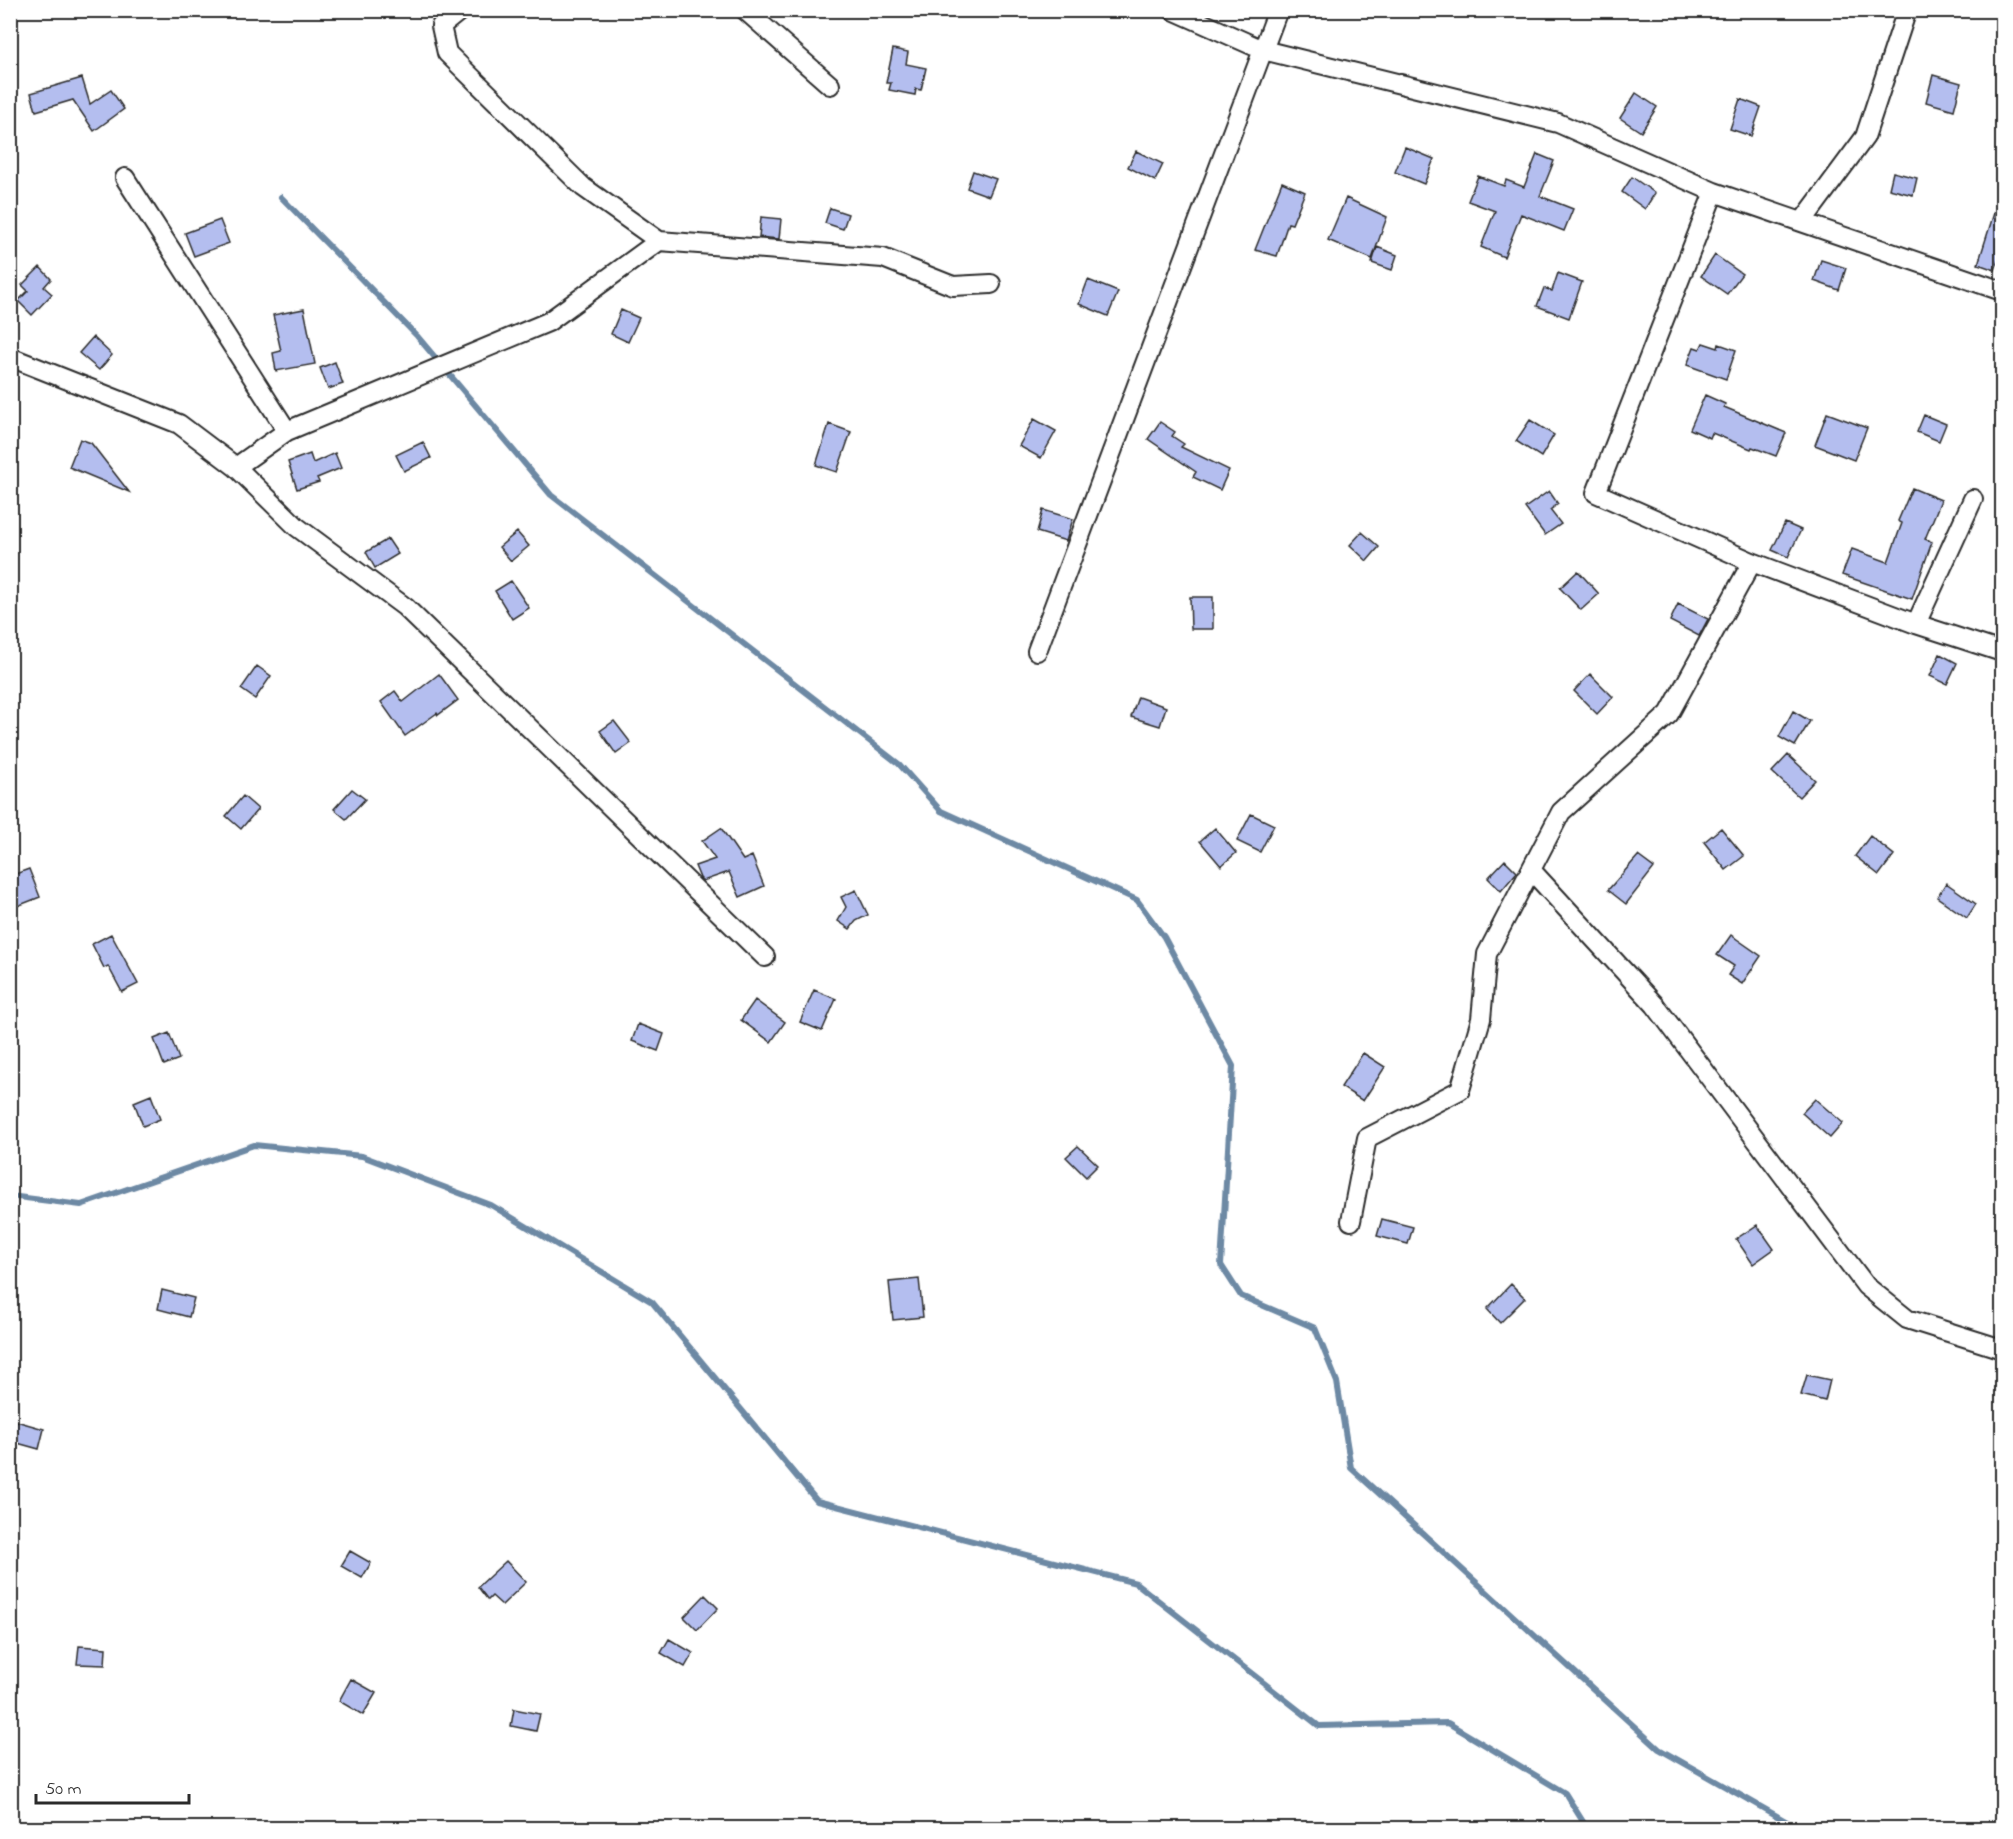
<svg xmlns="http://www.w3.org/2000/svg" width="2013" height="1839" viewBox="0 0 2013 1839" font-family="'Indie Flower',sans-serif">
<rect width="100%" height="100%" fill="#fff"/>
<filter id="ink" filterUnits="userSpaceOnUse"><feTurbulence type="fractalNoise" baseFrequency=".0167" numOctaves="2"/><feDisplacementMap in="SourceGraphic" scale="12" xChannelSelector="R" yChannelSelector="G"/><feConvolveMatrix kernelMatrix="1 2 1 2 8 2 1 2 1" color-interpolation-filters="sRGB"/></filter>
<g filter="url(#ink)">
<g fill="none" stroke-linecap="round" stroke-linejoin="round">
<path stroke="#6d89a4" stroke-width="6" d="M281,197L417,336L551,495L899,764L941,811L1137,900L1164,937L1233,1066L1221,1265L1241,1296L1315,1328L1337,1382L1351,1468L1659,1749L1798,1828
M10,1196L81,1205L254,1145L362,1156L491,1205L652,1302L817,1501L1136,1583L1319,1726L1448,1723L1565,1793L1587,1828"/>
</g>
<path fill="#b4beef" stroke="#2b2b2b" stroke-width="1.5" d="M893,49L908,52L906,64L926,68L921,90L916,89L915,95L889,90L891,83H886Z
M1933,75L1961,83L1954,110L1926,102Z
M82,78L90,104L111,90L124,109L94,131L73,100L36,111L31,93Z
M1636,93L1657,107L1641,132L1620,118Z
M1740,99L1761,107L1751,136L1730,129Z
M1405,147L1434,159L1424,184L1395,172Z
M1136,151L1163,164L1155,181L1128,167Z
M1537,154L1554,161L1540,196L1573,209L1564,231L1521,214L1504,257L1481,247L1495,211L1468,201L1478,176L1504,186L1506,180L1524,187Z
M973,171L996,179L989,196L967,188Z
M1893,172L1917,178L1913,195L1889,189Z
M1632,177L1655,193L1645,209L1622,192Z
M1282,182L1305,192L1292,224L1288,223L1277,256L1255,250Z
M1999,197H2002V262L1998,261L1995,270L1978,264Z
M1346,198L1387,217L1372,259L1328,240Z
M830,208L848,214L843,229L825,223Z
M761,217L781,219L779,239L759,237Z
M220,220L229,243L194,256L185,233Z
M1377,247L1397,255L1392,270L1372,263Z
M1715,255L1742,274L1727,294L1701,276Z
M1821,260L1846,268L1839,290L1814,281Z
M40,267L51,279L44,287L52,294L32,315L18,301L28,291L22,285Z
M1558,273L1582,282L1569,318L1537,306L1544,288L1552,291Z
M1088,280L1118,292L1108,316L1079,304Z
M304,309L315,364L276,371L273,353L281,351L273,315Z
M621,310L639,318L628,342L611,334Z
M93,337L112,355L99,370L79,353Z
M1703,343L1718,348L1719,344L1736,350L1726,379L1687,365L1694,347L1700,349Z
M335,362L343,384L328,389L320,368Z
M1705,395L1725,404L1724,407L1786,433L1776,456L1752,447L1751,449L1712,433L1710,438L1690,429Z
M1827,413L1867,428L1854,460L1815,445Z
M1924,415L1946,424L1939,441L1917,432Z
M1034,419L1056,431L1041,458L1019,446Z
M1530,420L1554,435L1541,457L1516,441Z
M1160,422L1175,432L1172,436L1184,444L1181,447L1229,470L1220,490L1193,477L1196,472L1148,439Z
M829,424L851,432L837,472L816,465Z
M80,439L91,443L129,492L69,467Z
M423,442L431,458L404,471L396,455Z
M335,453L341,468L317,478L319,482L297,489L288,462L310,454L313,463Z
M1912,488L1941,500L1925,539L1932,542L1912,599L1842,575L1852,549L1888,562L1902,523L1898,521Z
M1549,491L1558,504L1550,510L1561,524L1545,535L1525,508Z
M1043,510L1073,519L1066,541L1037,532Z
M1785,523L1801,530L1788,557L1772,550Z
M517,532L529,546L511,561L499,547Z
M1362,532L1379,547L1367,561L1350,545Z
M388,539L398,554L375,568L366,552Z
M1578,571L1599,594L1581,610L1560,588Z
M511,581L529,608L512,619L495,591Z
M1190,597H1213V629H1191Z
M1678,604L1708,619L1699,636L1670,621Z
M1940,654L1957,663L1947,684L1930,676Z
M257,666L271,676L255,699L241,689Z
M439,674L458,700L438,715L437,713L405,736L381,702L395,691L403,702Z
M1590,674L1613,697L1597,714L1574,691Z
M1138,697L1166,707L1160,726L1131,717Z
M1793,711L1810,721L1795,746L1779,737Z
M614,721L631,743L616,754L600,731Z
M1788,755L1815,780L1799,797L1772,772Z
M352,789L365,799L346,819L334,809Z
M243,796L258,809L241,829L226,816Z
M1251,814L1274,825L1260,852L1237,841Z
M721,828L743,860L752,856L764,886L740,897L729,872L703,881L700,878L695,866L715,859L702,841Z
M1215,828L1236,853L1221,866L1200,841Z
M1721,828L1744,856L1726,870L1704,842Z
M1870,836L1894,855L1879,875L1855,856Z
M1638,856L1654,868L1626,904L1608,890Z
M1505,860L1517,872L1501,891L1488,878Z
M29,869L40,897L10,909V876Z
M1946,883L1976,904L1967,918L1937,897Z
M856,890L868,915L856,921L850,929L838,921L846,907L841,897Z
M111,934L138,984L122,992L108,966L104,968L92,944Z
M1731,935L1761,956L1742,984L1728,975L1734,966L1717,955Z
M814,990L836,999L822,1031L800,1022Z
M755,1000L785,1022L771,1042L741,1020Z
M638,1024L664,1034L658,1051L632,1041Z
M169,1033L179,1059L164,1065L154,1039Z
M1363,1053L1385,1067L1363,1101L1341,1087Z
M151,1095L160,1119L143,1126L134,1102Z
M1815,1099L1843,1123L1830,1138L1802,1113Z
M1078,1146L1098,1165L1086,1177L1066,1157Z
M1382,1219L1413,1227L1408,1244L1377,1236Z
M1757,1225L1774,1249L1753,1264L1736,1239Z
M919,1279L923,1317L893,1320L889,1282Z
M1511,1284L1525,1298L1500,1323L1487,1309Z
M162,1290L194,1298L189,1317L158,1309Z
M1807,1375L1830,1380L1825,1401L1801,1395Z
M16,1421L44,1429L39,1449L10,1441Z
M350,1551L371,1563L362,1578L341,1566Z
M506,1561L526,1582L502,1605L492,1596L488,1600L478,1587Z
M705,1595L718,1608L697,1630L684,1617Z
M669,1639L693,1653L685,1667L661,1653Z
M79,1646L106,1648L105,1665L77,1664Z
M351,1679L376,1693L363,1715L339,1701Z
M514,1709L540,1714L536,1731L511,1726Z"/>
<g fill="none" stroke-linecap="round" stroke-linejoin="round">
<g stroke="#2b2b2b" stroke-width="22">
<path id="street" d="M461,10L441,26L447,53L583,187L659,241
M745,10L830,85
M1173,10L1263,50L1558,123L1714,192L2002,291
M125,178L287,431
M1714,192L1596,493L1752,562L1916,624L2002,652
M1802,222L1865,137L1907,10
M10,357L179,424L236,467L297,527L405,607L765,957
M236,467L287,431L548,322L659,241L883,258L953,286L991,284
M1916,624L1973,499
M1037,651L1278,10
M1531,870L1655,1005L1866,1286L1907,1319L2002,1349
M1351,1221L1367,1138L1460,1090L1481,1019L1487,954L1561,812L1669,714L1752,562"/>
</g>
<use href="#street" stroke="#fff" stroke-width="18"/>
</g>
</g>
<rect width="2013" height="1839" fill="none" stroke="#fff" stroke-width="36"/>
<rect x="18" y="18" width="1977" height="1803" fill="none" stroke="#2b2b2b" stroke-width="2" filter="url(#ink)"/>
<path d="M36 1794v9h153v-9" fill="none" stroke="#2b2b2b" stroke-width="3"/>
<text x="45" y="1794" font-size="18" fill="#2b2b2b" stroke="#ffffff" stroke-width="4.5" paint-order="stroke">50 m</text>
</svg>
